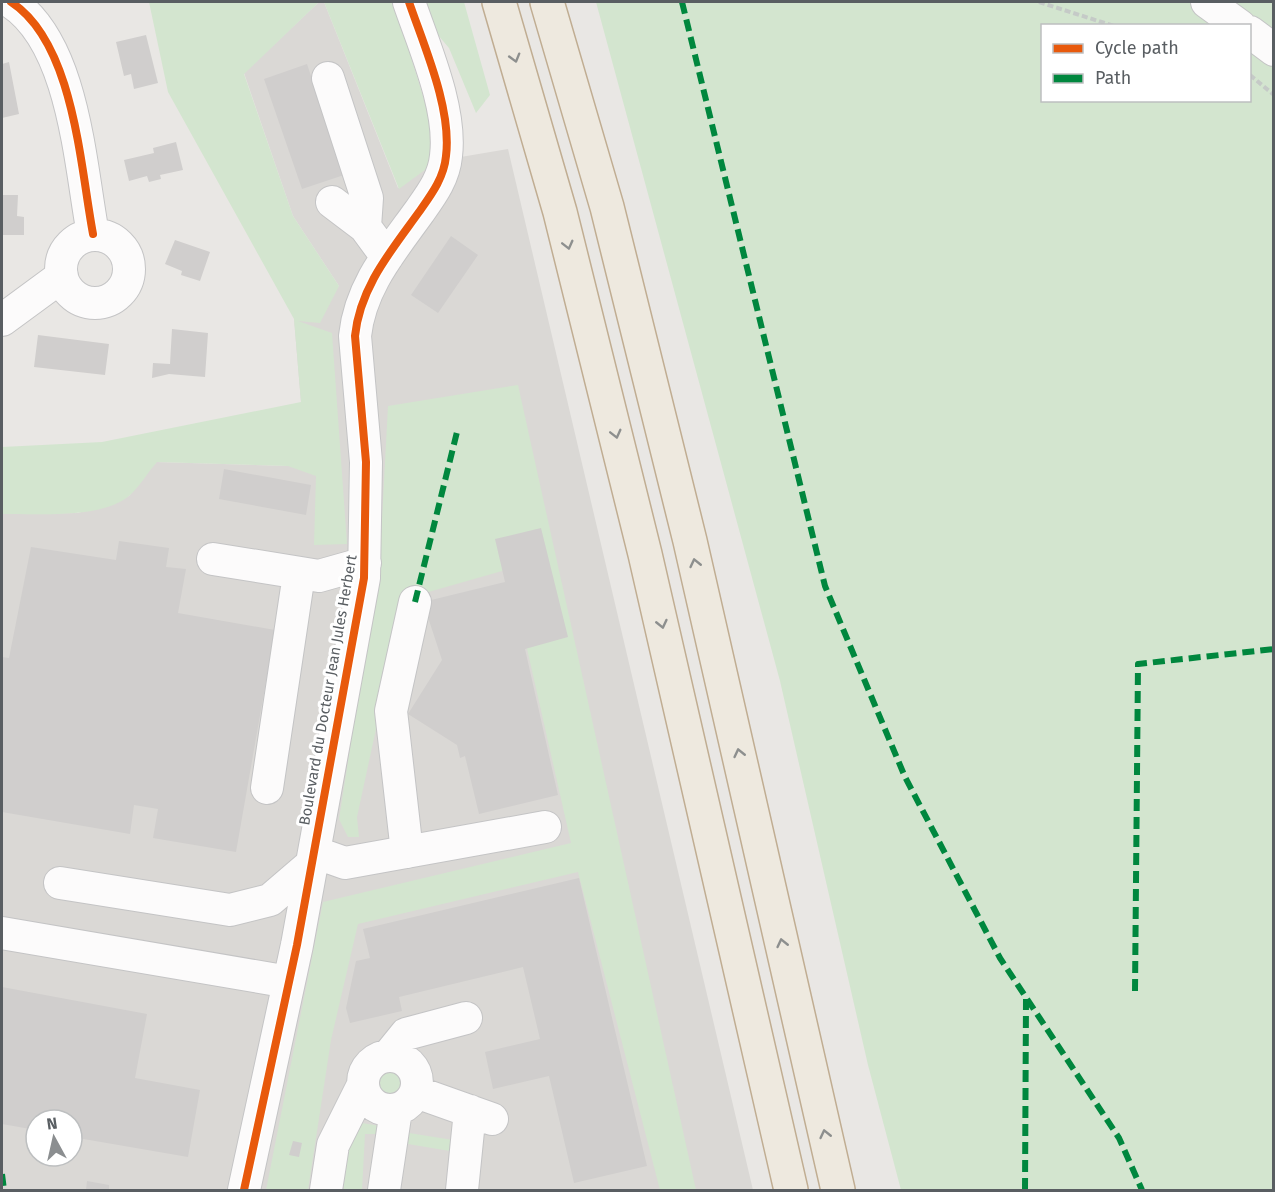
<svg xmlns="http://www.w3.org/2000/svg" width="1275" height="1192" viewBox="0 0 1275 1192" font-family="'Fira Sans',sans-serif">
<rect width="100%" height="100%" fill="#e9e7e4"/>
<path fill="#dad8d5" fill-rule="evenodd" d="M319,2H324L398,188L437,161L508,149L753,1190H2V514L78,513L129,496L156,462L288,466L301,402L294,319L339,286L293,216L244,73ZM36,1120H72V1156H36Z"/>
<path fill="#d3e5cf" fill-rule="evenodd" d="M149,2H319L244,74L293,216L339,286L320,323L298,321L332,333L347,544L314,545L316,476L288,466L157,462C148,472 140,486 130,495C102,520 37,513 2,514V447L102,442L301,402L294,319L168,92Z
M324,2H394L428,112L437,161L399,189Z
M414,2H464L490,95L476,113L449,48L420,14Z
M596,2H1273V1190H901L868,1065L780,681ZM1042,26H1250V100H1042Z
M518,385L696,1190H660L578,872L358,924L331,1040L308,1190H266L323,902L571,843L509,569L404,599L357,817L359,837H348L339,819L380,556L388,406Z
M374 1082a16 16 0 1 1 32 0a16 16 0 1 1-32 0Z
M362,1123L380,1126L386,1134H365L362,1190H343L351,1134Z
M409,1133L453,1140L454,1146L450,1151L408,1144Z"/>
<path fill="#d0cecd" d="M146,35L158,83L134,89L131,74L124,76L116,42Z
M9,62L19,114L2,118V64Z
M307,64L344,175L302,189L264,79Z
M176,142L183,170L160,175L161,179L149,182L147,176L129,181L124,160L154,153L153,148Z
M2,195H18L17,216L24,217V235H2Z
M451,236L478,255L438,313L411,295Z
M175,240L210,252L200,281L181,275L182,271L165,264Z
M172,329L208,333L205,377L169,374L152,378L153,363L170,364Z
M38,335L109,344L105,375L34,367Z
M224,469L311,485L306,515L219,499Z
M541,528L568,637L525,649L558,795L479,814L465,756L460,758L457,745L408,714L442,660L423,602L505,582L495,539Z
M119,541L169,548L166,567L186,569L178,613L275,630L236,852L153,838L158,809L134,805L130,834L2,812V657L9,658L31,547L116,560Z
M579,878L647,1166L574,1183L549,1076L493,1089L485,1052L540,1039L523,967L399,997L402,1011L350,1023L346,1008L356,961L370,958L363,929Z
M2,987L147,1014L135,1078L200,1090L188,1157L72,1137V1120H36V1130L2,1124Z
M293,1141L302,1143L299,1157L289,1155Z
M87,1181L109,1185V1190H86Z"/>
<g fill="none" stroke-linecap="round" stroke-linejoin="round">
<g stroke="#c4c4c5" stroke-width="34">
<path id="minor" d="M11,2C74,43 80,165 93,234
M1207,2L1240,26
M1250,32L1274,50
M328,78L367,198L365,227L387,257
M332,202L365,227
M61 269a34 34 0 1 1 68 0a34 34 0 1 1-68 0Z
M2,320L62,276
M213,559L319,576L365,563
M267,788L299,574
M314,852L345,863L545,827
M407,852L391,711L415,602
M60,883L230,910L270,900L312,864
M2,933L289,982
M389,1055L406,1034L466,1018
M363 1083a27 27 0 1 1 54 0a27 27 0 1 1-54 0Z
M416,1092L492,1119
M244,1190L297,945L364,578L366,462L355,336C360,287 391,251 419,212C431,195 444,178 446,156C452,109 424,46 409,2
M326,1190L333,1145L363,1085
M384,1190L396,1110
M462,1190L470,1111"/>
</g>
<g stroke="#c0ad92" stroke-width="36">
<path id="highway" d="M499,2L560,212L645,554L791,1190
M547,2L607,207L690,541L838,1190"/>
</g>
<path stroke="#c5cac7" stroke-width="4" stroke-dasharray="6 3" stroke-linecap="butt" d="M1039,2L1114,26
M1250,75L1274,95"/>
<use href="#minor" stroke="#fcfbfb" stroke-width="32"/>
<use href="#highway" stroke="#eee9df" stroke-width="33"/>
<path stroke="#00873e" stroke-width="6" stroke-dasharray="12 6" stroke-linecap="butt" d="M682,2L825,586L905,777L1000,958L1119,1138L1142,1190
M415,602L457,432
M1135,991L1138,664L1274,649
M2,1174L4,1190
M1025,1190L1026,999"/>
<g stroke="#fff" stroke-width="11">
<path id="cycleway" d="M11,2C74,43 80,165 93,234
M244,1190L297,945L364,578L366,462L355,336C360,287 391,251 419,212C431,195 444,178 446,156C452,109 424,46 409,2"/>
</g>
<use href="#cycleway" stroke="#e8590c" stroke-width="8"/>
</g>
<defs><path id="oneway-chevron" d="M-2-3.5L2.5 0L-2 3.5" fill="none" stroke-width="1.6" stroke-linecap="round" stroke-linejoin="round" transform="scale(1.5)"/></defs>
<g stroke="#8d8f8e">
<use href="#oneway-chevron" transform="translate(515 58) rotate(74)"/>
<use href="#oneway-chevron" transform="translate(568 245) rotate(76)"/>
<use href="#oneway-chevron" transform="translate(616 434) rotate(76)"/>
<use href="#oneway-chevron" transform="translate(695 563) rotate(-103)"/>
<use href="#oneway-chevron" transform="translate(662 624) rotate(77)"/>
<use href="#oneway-chevron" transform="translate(739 753) rotate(-103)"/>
<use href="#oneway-chevron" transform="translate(782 943) rotate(-103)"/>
<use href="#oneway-chevron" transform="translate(825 1134) rotate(-103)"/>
</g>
<g text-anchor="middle" stroke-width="6" stroke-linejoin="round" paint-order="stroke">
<g font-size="15" fill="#595e62" stroke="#fff">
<text transform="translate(328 690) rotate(-80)" y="5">Boulevard du Docteur Jean Jules Herbert</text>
</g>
</g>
<rect width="1275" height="1192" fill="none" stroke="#595e62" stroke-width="6"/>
<rect x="1041" y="24" width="210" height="78" fill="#ffffff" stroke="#bdbfc0" stroke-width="1.5"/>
<rect x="1053" y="44" width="30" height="9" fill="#e8590c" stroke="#bdbfc0" stroke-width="1.5"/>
<text x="1095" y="54" font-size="18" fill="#595e62">Cycle path</text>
<rect x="1053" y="74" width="30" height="9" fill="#00873e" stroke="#bdbfc0" stroke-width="1.5"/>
<text x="1095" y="84" font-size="18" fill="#595e62">Path</text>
<g transform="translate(54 1138) rotate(352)"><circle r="28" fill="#ffffff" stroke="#bdbfc0" stroke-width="1.5"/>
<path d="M0-4.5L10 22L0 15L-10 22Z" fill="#8b8e90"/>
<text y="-9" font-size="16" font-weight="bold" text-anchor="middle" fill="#595e62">N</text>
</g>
</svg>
